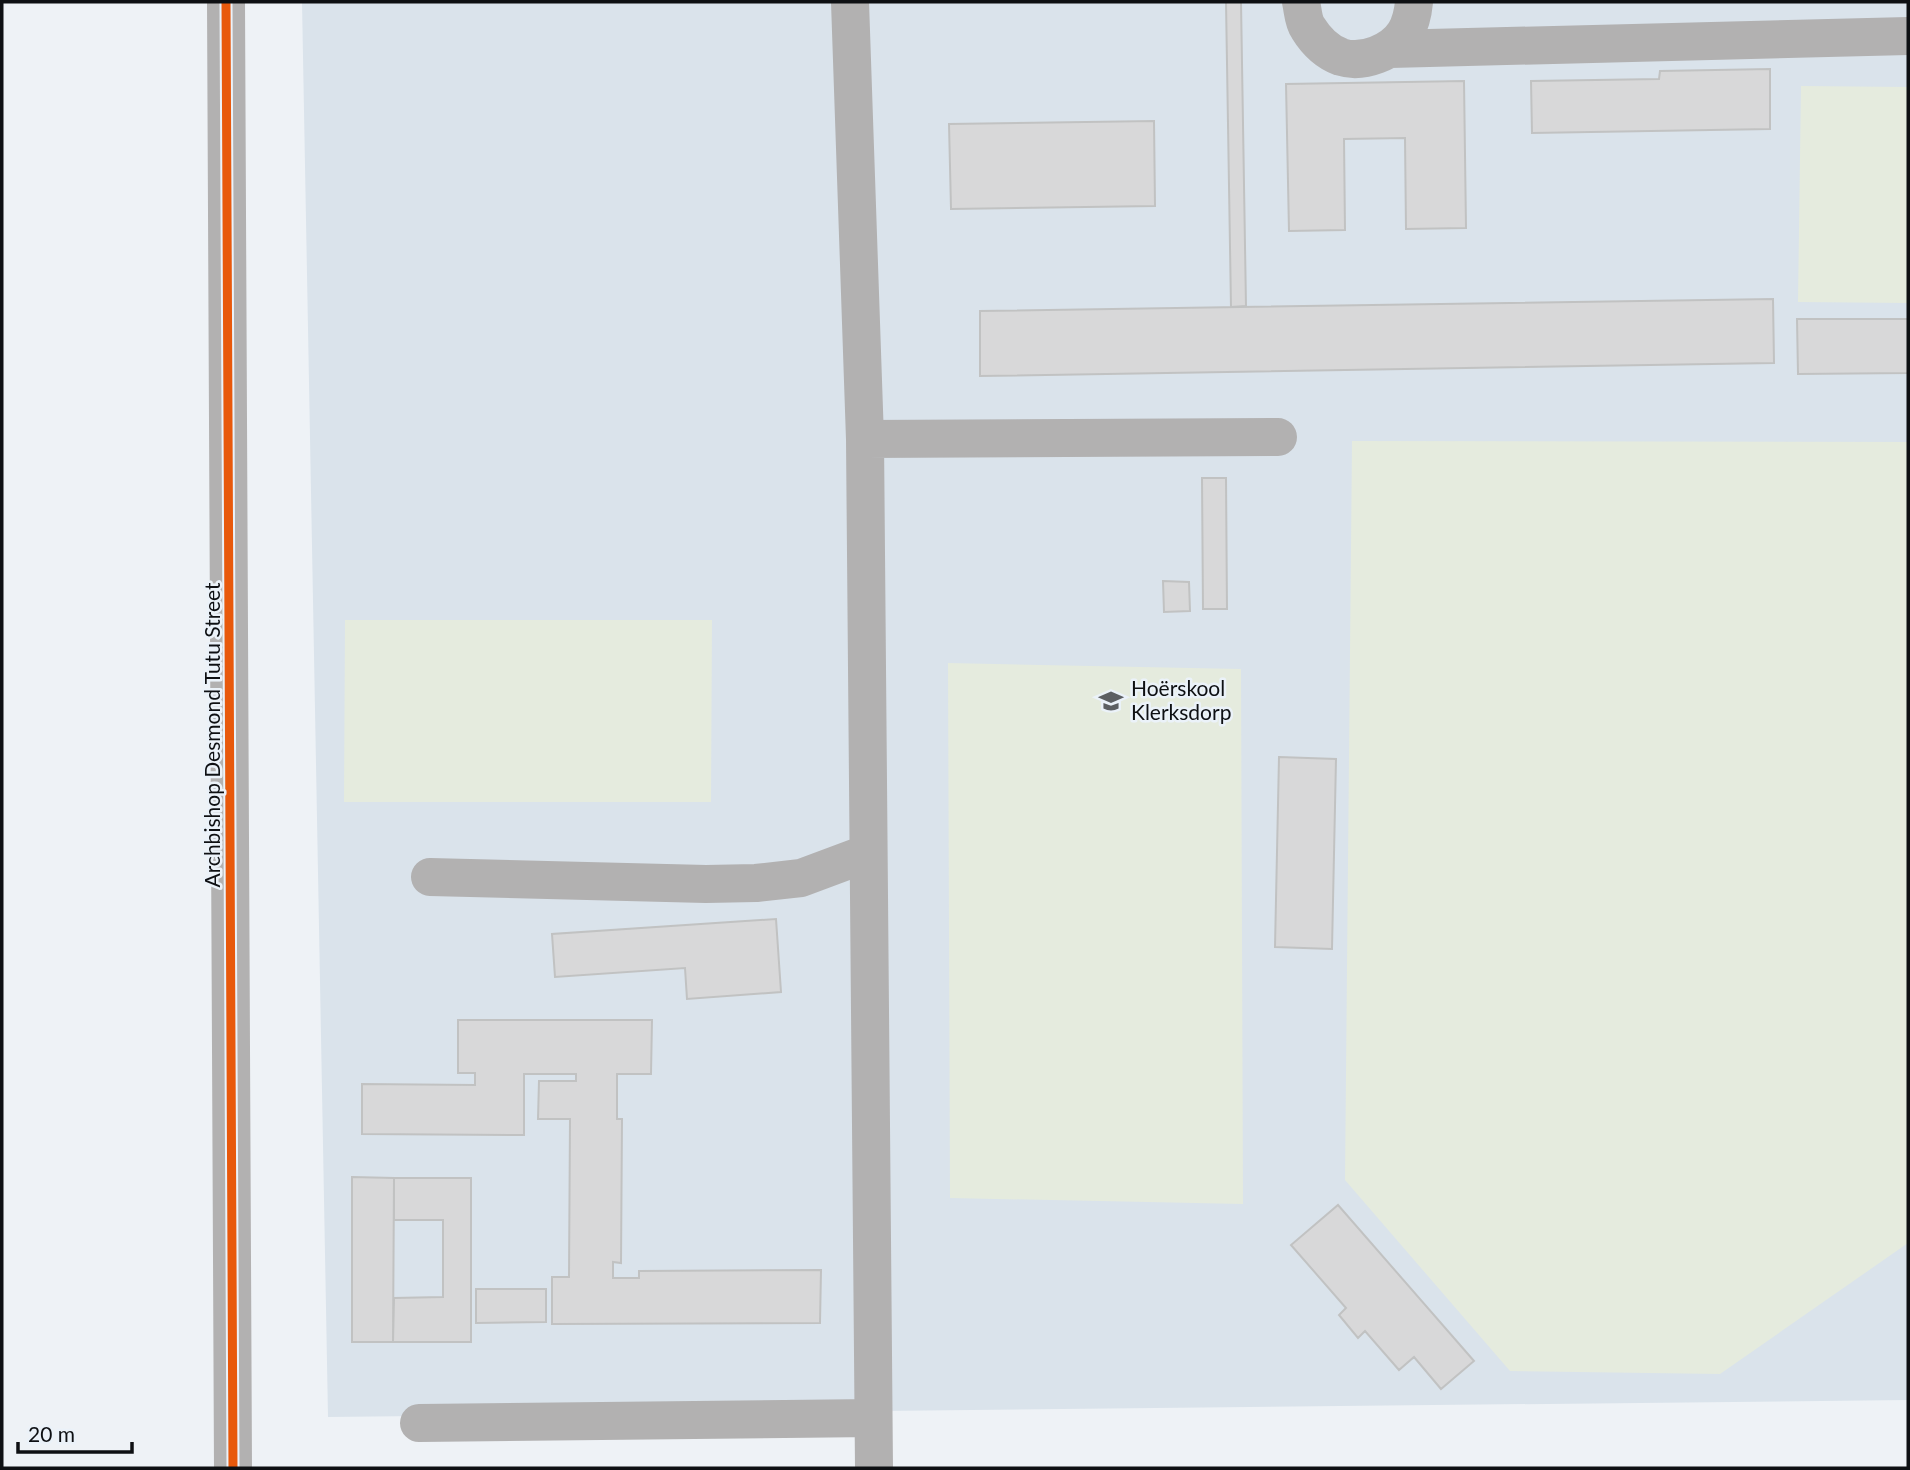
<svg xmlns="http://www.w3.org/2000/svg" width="1910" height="1470" viewBox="0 0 1910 1470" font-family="Lato,sans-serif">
<rect width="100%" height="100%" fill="#eef2f6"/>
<path fill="#dae3eb" d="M302,2H1908V1400L328,1417Z"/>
<path fill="#e5ebde" d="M1801,86L1908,87V303L1798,302Z
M1352,441L1908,442V1243L1720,1374L1510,1371L1345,1180Z
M345,620H712L711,802H344Z
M948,663L1241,669L1243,1204L950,1198Z"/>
<path fill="#d8d8d9" stroke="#c1c2c2" stroke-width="2" d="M1226,2H1241L1246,306L1231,307Z
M1770,69V129L1532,133L1531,81L1659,79L1660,71Z
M1464,81L1466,228L1406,229L1405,138L1344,139L1345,230L1289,231L1286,84Z
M1154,121L1155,206L951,209L949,124Z
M1773,299L1774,363L980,376V311Z
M1797,319H1908V373L1798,374Z
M1202,478H1226L1227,609H1203Z
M1163,581L1189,582L1190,611L1164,612Z
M1279,757L1336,759L1332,949L1275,947Z
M776,919L781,992L687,999L685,968L555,977L552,934Z
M458,1020H652L651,1074H617V1119H622L621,1263L613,1262V1278H639V1271L821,1270L820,1323L552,1324V1277H569L570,1119H538L539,1081H576V1074H524V1135L362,1134V1084L475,1085V1073H458Z
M352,1177L394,1178L393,1342H352Z
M394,1178H471V1342H393L394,1298L443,1297V1220H394Z
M1338,1205L1474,1361L1441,1389L1414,1357L1399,1370L1365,1331L1358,1338L1339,1315L1346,1308L1291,1245Z
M476,1289H546V1322L476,1323Z"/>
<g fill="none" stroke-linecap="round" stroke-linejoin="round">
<path stroke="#b2b1b1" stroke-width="38" d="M226,2L233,1468
M850,2L865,439L874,1468
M1301,2C1303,10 1303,21 1308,28C1316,41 1327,52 1341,57C1363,64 1393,52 1405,33C1411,23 1413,13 1414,2
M1390,49L1908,36
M865,439L1278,437
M430,877L706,884L756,883L801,878L868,853
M419,1423L873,1418"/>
<g stroke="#ebf2f9" stroke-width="13">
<path id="cycleway" d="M226,2L233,1468"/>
</g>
<use href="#cycleway" stroke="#e8590c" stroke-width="9"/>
</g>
<defs>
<g id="school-bare" transform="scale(1.89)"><path d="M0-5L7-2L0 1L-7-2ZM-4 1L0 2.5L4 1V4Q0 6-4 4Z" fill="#5c5f62" stroke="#ebf2f9" stroke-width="2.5" paint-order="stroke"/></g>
</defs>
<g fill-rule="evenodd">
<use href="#school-bare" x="1111" y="701"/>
</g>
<g text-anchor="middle" stroke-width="5" stroke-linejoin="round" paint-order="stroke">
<g font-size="21" fill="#0e1013" stroke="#ebf2f9" text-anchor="start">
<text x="1131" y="696">Hoërskool<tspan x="1131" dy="24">Klerksdorp</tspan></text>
</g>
<g font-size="21" fill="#0e1013" stroke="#ebf2f9">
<text transform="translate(213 735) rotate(-90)" y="7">Archbishop Desmond Tutu Street</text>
</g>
</g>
<rect width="1910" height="1470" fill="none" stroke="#0e1013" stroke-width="7"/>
<path d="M18 1442v10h114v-10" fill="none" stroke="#0e1013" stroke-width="3.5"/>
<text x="28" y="1442" font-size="21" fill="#0e1013" stroke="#ebf2f9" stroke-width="5" paint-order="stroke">20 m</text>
</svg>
